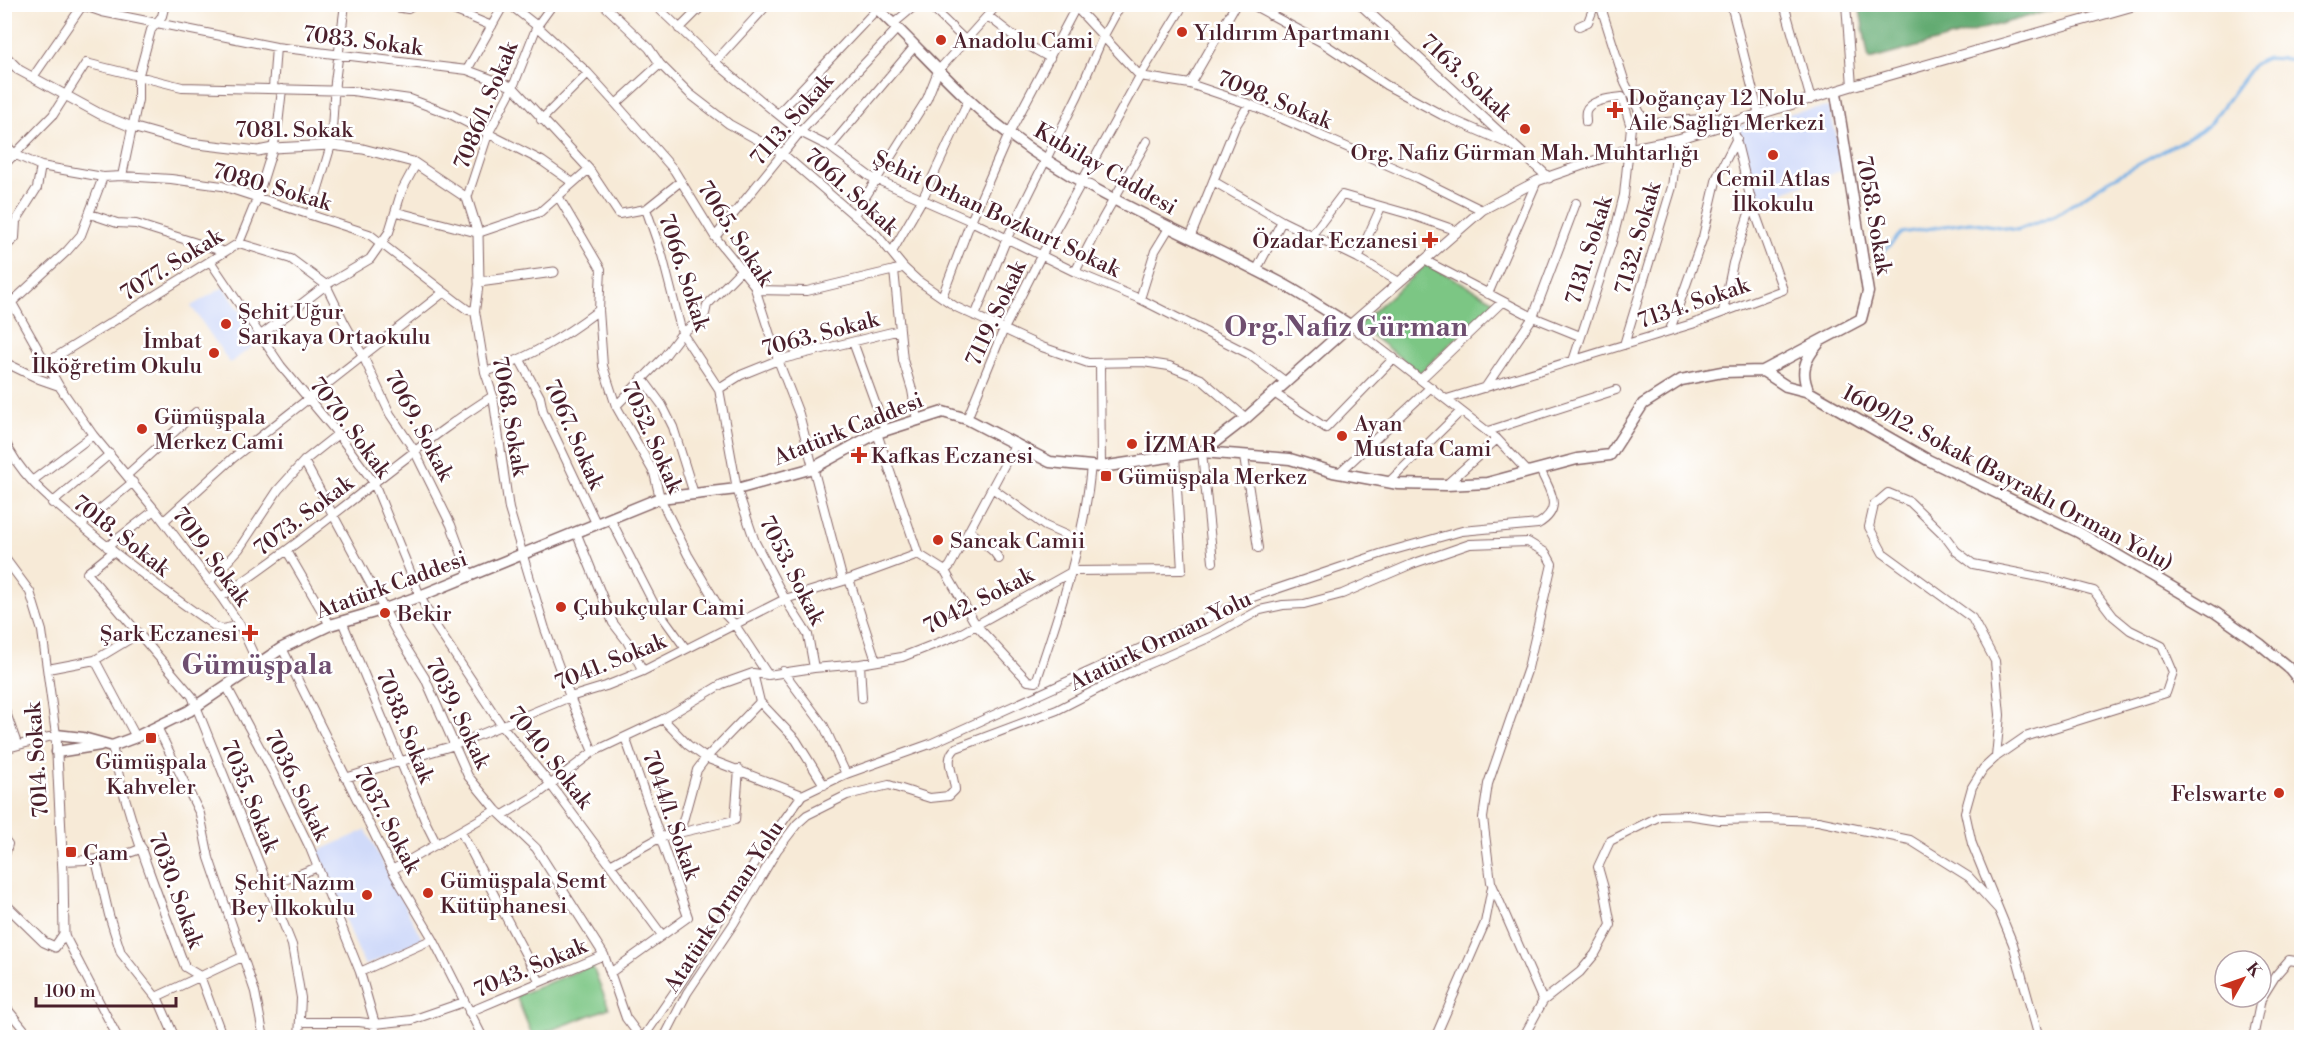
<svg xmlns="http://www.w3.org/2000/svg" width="2306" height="1042" viewBox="0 0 2306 1042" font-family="'Libre Bodoni',serif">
<rect width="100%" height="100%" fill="#fff"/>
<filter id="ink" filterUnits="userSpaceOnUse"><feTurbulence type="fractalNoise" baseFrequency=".0167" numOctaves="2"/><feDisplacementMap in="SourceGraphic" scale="12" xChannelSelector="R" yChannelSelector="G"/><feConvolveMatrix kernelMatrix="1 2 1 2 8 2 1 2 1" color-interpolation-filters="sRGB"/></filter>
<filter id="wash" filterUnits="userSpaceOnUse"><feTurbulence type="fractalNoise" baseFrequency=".008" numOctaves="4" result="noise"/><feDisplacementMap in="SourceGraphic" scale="24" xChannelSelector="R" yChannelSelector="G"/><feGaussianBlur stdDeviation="1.35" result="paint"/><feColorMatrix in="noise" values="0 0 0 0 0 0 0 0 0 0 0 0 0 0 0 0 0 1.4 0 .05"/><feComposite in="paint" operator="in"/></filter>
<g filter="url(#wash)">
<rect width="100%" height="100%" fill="#f7ead7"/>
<path fill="#d0daf9" d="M1829,107L1845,169L1758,202L1737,127L1789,113Z
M224,287L260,341L230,363L191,306Z
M366,830L422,939L365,966L316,852Z"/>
<path fill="#7bc684" stroke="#627258" stroke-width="1.5" d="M1427,264L1495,301L1420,373L1358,325Z
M592,965L609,1008L533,1037L516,996Z"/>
<path fill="#64ab72" stroke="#57654e" stroke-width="1.5" d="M1859,5V4L2070,5L1869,60Z"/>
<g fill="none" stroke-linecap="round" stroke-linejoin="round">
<path stroke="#73afe5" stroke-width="3" d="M1875,261L1901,233L1970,222L2017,230L2056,215L2106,182L2200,131L2212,121L2254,64L2267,58L2302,60"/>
</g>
</g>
<g filter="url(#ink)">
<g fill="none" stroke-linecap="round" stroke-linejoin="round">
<g stroke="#876667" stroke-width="10">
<path id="minor" d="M79,4L102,12L276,47L467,70L513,87L589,169L619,214L646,209
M377,4L408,9L416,4
M429,4C451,7 471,18 492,26
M509,4L537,26L588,73L616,104L674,170L715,237L754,285L778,360L799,414L843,581
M603,4L649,48L660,64L690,94L729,124L783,154L877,235L904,268L917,280L956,307L1042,347L1088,363L1143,362L1169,366L1201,379L1246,418
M654,4L715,62L770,108L800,132L830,147L869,176L971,221L1075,272L1140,299L1249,354L1286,382
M928,4L965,40
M1073,4L1140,76L1190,84L1249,104L1417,178L1482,210
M1251,4L1323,43L1386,85L1442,115L1511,145
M1689,4L1699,6L1703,4
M1731,4L1759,115
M1784,4L1811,100
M1846,4L1852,86
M1270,15L1276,4
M988,16L1020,41L1050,58
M893,24L917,4
M1579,26L1588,22L1595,4
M679,29L704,4
M715,62L768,4
M467,70L504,4
M33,77L82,6
M1190,84L1236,4
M273,88L276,47
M616,104L660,64
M778,114L877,9
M541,120L588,73
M4,143L16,155L41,166L103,177L122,176L171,179L222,186L369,234L457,302L468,310L475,311
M830,147L915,46
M4,165L53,115L86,63L182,87L352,91L410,99L452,115L542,161L573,183
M122,176L138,100V78L151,30L162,16L165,4
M681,181L646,209L662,255L682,333L719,389L737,489L755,542L785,599L808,635L814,668
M1213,181L1282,221L1358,258L1399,282
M558,196L601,269L599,310L603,366L616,406L654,473L660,498L688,555L720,609L735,625L768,675
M467,198L488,134L513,87L537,26L553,4
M397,212L478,233L540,212L589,169
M90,214L117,223L136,224L225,252
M310,215L331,145L335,82L345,4
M854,215L927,99L938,71L998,4
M1311,236L1342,195L1412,215L1458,231
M715,237L800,132L898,28
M1190,238L1235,127L1249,104
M239,243L291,259L326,285L344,322L363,356L390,414L414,450L451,525L470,576
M4,248L15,238L16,221L37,188L41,166
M892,252L922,200L969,99
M1358,258L1381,207
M1424,260L1533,317L1580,336
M210,261L281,366L338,434L374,483L420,596L435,625L502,726L551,785L662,935
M894,270L903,360L912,390L917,420
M1256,271L1282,221
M1075,272L1102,220L1147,141
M479,282L475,311L485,372L493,396L509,509L545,629L570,697L593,752
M4,289L59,386L93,435L155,510L221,597L240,625L258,664
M756,290L807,291L899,269
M1488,294L1537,181
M942,297L971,221L1009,134L1077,5
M1140,299L1155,251L1169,228
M12,302L67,251L81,235L103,177
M1723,311L1733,263L1752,204
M975,316L1007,238L1078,95L1103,37L1121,4
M1350,325L1497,439L1528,472
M1670,330L1703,237L1717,177L1737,138
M261,335L326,285L370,259L389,232L402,190L416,164
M853,342L885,430
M1624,345L1672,187L1678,139
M520,360L540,397L543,411L596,523
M1573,361L1612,242L1624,195L1631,127L1622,97C1613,98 1589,100 1586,111C1585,115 1586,118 1586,122
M4,362L39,379L59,386
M46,363L239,243L257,199L273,148L278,125L282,89
M1100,363L1101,467
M485,372C528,359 563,337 599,310
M642,378L662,405L673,427L694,494
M1421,379L1502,302
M1485,388L1533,317L1576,203
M719,389L741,375L778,360L900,330
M1274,393L1326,428L1394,358
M1447,399L1692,324L1783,290L1752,204L1732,123L1723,117L1655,123L1644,121L1625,83L1600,4
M616,406L663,358L682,333L699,321L705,314L707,305L741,270
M967,419L1003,331L1041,256L1140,76L1184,4
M1488,431L1616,390
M877,433L918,554L945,571L976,625L1028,681L1036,682
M4,439C21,479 55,503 87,530C128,564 171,596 216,627L223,629L240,625
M1202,452L1213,562
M1244,457L1258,548
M304,461L398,635L425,678L468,776L496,810L536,848L604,955L626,1018L641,1038
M1339,473L1431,387
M127,475L196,412
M32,481L93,435
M1389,482L1461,411
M1446,485L1497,439
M992,488L1045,526L1079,541
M52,503L110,454
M610,518L655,606L686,649
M164,521L233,458L444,292
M81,525L133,482
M969,530L994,552L999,559
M576,532L613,623L627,641L643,671
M107,547L155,510
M287,551L330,625
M113,552L87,573L192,696L292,945L301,998L299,1038
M4,557L30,592L42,631L56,735L4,749
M945,571L950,566L1016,443
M849,579L876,661
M209,582L239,549L278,490L304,461L338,434
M221,597C274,561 325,522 375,482C414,452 451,422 493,396
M342,621L426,823L437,845
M282,648L392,870L433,939L483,1038
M95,660L136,737
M860,664L862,698
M48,669L95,660L138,634
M783,671L824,726L846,774
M753,673L760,702L796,740L824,785
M1036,682C1060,611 1084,542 1091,466
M227,687L274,774L310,848L360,972L375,1024V1038
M4,707L17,744
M663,719L688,745L706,758L802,795
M157,727L200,814L209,858L255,992L264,1038
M112,746C128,822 158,895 185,967L200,976L223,1038
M1996,757L2000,715L1995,661L1972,618L1883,553L1869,527L1874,505L1888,493L1910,502L1944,535L1956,551L1973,564L2054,580L2094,591L2113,616L2130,630L2162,646L2173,672L2166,693L2025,737L1996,757L1983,769L1972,787L1965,812L1972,844L1999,910
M345,778L455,745L570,697L606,686L643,671L785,599L850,579L918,554
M503,815L538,794L593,752L663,719L722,684L753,673L768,675L814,668L860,664L902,657L958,635L1073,571L1182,570L1175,455
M461,832L540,982
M680,832L697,770L706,758L760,702
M4,839L8,844L4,859
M96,860L109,915L121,953L159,1001L175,1038
M62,861C89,860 117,860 142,848
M612,864L661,837L735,820L739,769
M392,870L496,810
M269,886L318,867
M64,934L118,1038
M360,972L433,939
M610,973L688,917L625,737
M156,997L242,957
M1543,1001L1580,972L1595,954L1611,925L1604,888L1598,867L1610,841L1660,816L1687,815L1720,820L1766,819L1818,821L1910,840L1969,877L1999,910L2013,944L2039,1038
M4,1005L31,1038
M469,1012L604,955
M300,1022H359L375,1024L412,1020L464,1002
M643,1038L684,978L766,845L802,795L846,774L930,744L1253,597L1383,553L1462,531L1538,524C1565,508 1549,491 1540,469
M664,1038L687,993L734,923L777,850L797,824L807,815L847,795L889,785L930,798L949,796L955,790C954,773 943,759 956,748L1057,710L1137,669L1215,635L1260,610L1283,605L1304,604L1342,594L1412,564L1470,544L1528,542L1546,553L1552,564L1528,668L1488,784L1483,818L1491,882L1543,1001L1523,1038
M1435,1038L1485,923L1492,887
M2253,1038L2261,999L2276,975L2289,960L2302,962"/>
</g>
<g stroke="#876667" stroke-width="11">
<path id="tertiary" d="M1360,4L1549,178
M4,55L19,70L100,114L132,127L189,143L258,151L273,148L331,145L363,149L413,162L467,198L478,233L479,282L554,272
M1350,325L1482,210L1537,181L1628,149L1678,139L1852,86L2140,4
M4,903L44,942L55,947L64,934L63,873L56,735"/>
</g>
<g stroke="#876667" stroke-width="13">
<path id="secondary" d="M872,4C917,45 956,93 1004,130C1087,195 1188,233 1279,282C1304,295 1326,311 1350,325L1246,418L1202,452
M1763,371L1786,386L1809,392L1928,460L2078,532L2216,613L2260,644L2290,669L2302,684
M1809,392C1800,373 1804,360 1818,344
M56,735L83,738L112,746L136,737L189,711L282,648L330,625L385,609L420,596L660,498L737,489L813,468L877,433L943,412L967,419L1050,462L1101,467L1202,452L1290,459L1333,472L1398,484L1446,485L1487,483L1577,459L1610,455L1643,404L1681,380L1722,372L1763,371L1861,319L1868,292L1836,93
M57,752L100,745"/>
</g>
<use href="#minor" stroke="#fff" stroke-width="8"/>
<use href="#tertiary" stroke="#fff" stroke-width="9"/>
<use href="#secondary" stroke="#fff" stroke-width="10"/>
</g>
</g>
<g fill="#c8321e" stroke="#fff" stroke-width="2">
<circle cx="1182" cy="32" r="6"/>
<circle cx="941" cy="40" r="6"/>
<path d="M1612 101h6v6h6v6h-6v6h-6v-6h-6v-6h6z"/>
<circle cx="1525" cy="129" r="6"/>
<circle cx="1773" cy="155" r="6"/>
<path d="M1427 231h6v6h6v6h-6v6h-6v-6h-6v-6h6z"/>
<circle cx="226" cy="324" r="6"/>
<circle cx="214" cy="353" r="6"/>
<circle cx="142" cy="429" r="6"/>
<circle cx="1342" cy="436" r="6"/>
<circle cx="1132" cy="444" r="6"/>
<path d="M856 446h6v6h6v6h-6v6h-6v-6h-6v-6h6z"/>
<rect x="1100" y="470" width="12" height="12" rx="3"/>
<circle cx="938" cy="540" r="6"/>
<circle cx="561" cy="607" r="6"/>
<circle cx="385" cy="613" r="6"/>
<path d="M247 624h6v6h6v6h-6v6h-6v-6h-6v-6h6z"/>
<rect x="145" y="732" width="12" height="12" rx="3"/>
<circle cx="2279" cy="793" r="6"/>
<rect x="65" y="846" width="12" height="12" rx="3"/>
<circle cx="428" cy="893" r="6"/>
<circle cx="367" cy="895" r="6"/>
</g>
<g text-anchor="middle" stroke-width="5" stroke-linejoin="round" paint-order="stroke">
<g font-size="22" fill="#4a1f2b" stroke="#fff" text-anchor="start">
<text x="1194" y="40">Yıldırım Apartmanı</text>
<text x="953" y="48">Anadolu Cami</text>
<text x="1628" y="105">Doğançay 12 Nolu<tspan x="1628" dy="25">Aile Sağlığı Merkezi</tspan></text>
<text x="1525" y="160" text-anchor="middle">Org. Nafiz Gürman Mah. Muhtarlığı</text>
<text x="1773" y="186" text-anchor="middle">Cemil Atlas<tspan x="1773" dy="25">İlkokulu</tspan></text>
<text x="1418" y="248" text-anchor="end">Özadar Eczanesi</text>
<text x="238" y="319">Şehit Uğur<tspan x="238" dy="25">Sarıkaya Ortaokulu</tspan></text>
<text x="202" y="348" text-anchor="end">İmbat<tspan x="202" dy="25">İlköğretim Okulu</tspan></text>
<text x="154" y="424">Gümüşpala<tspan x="154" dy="25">Merkez Cami</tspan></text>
<text x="1354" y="431">Ayan<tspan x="1354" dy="25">Mustafa Cami</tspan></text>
<text x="1144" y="452">İZMAR</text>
<text x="871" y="463">Kafkas Eczanesi</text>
<text x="1118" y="484">Gümüşpala Merkez</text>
<text x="950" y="548">Sancak Camii</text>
<text x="573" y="615">Çubukçular Cami</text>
<text x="397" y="621">Bekir</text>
<text x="238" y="641" text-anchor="end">Şark Eczanesi</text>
<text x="151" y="769" text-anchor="middle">Gümüşpala<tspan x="151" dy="25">Kahveler</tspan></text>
<text x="2267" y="801" text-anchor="end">Felswarte</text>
<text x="83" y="860">Çam</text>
<text x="440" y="888">Gümüşpala Semt<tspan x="440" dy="25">Kütüphanesi</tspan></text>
<text x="355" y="890" text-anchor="end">Şehit Nazım<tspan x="355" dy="25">Bey İlkokulu</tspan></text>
</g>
<g font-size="22" fill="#4a1f2b" stroke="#fff">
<text transform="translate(363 40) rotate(7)" y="8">7083. Sokak</text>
<text transform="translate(1467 77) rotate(43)" y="8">7163. Sokak</text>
<text transform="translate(1275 99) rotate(22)" y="8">7098. Sokak</text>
<text transform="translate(485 105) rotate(-68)" y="8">7086/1. Sokak</text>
<text transform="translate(791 119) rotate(-49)" y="8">7113. Sokak</text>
<text x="294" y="137">7081. Sokak</text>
<text transform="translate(1106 168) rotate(30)" y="8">Kubilay Caddesi</text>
<text transform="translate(272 186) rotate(16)" y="8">7080. Sokak</text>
<text transform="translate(852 191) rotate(42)" y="8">7061. Sokak</text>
<text transform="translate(997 213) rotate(25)" y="8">Şehit Orhan Bozkurt Sokak</text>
<text transform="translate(1875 215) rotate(80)" y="8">7058. Sokak</text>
<text transform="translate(736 233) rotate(57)" y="8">7065. Sokak</text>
<text transform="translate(1637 238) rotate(-74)" y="8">7132. Sokak</text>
<text transform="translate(1588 250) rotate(-73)" y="8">7131. Sokak</text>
<text transform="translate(171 264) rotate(-32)" y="8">7077. Sokak</text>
<text transform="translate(685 272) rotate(72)" y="8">7066. Sokak</text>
<text transform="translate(1693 302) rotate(-19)" y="8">7134. Sokak</text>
<text transform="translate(995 313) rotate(-65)" y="8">7119. Sokak</text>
<text transform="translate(820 333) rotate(-15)" y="8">7063. Sokak</text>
<text transform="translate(511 416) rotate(80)" y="8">7068. Sokak</text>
<text transform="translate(420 425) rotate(62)" y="8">7069. Sokak</text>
<text transform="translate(351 427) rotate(53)" y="8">7070. Sokak</text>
<text transform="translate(848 428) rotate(-22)" y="8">Atatürk Caddesi</text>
<text transform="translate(575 434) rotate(66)" y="8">7067. Sokak</text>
<text transform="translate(653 437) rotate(66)" y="8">7052. Sokak</text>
<text transform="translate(2008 477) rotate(28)" y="8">1609/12. Sokak (Bayraklı Orman Yolu)</text>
<text transform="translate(303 515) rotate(-37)" y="8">7073. Sokak</text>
<text transform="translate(122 535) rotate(38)" y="8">7018. Sokak</text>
<text transform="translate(212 556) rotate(54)" y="8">7019. Sokak</text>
<text transform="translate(793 570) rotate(63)" y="8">7053. Sokak</text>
<text transform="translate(391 584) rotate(-20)" y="8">Atatürk Caddesi</text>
<text transform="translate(978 600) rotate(-27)" y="8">7042. Sokak</text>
<text transform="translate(1160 640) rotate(-26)" y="8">Atatürk Orman Yolu</text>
<text transform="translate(610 661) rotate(-22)" y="8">7041. Sokak</text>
<text transform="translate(459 713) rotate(64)" y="8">7039. Sokak</text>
<text transform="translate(406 726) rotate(68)" y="8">7038. Sokak</text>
<text transform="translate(551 757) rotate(52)" y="8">7040. Sokak</text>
<text transform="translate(36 760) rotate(-94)" y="8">7014. Sokak</text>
<text transform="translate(298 785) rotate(64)" y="8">7036. Sokak</text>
<text transform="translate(251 796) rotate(68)" y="8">7035. Sokak</text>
<text transform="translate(672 815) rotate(71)" y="8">7044/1. Sokak</text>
<text transform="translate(388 820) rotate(62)" y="8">7037. Sokak</text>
<text transform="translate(177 890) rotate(70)" y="8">7030. Sokak</text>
<text transform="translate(723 906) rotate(-57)" y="8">Atatürk Orman Yolu</text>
<text transform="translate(530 967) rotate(-23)" y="8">7043. Sokak</text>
</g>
<g font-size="28" font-weight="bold" fill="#6f4f70" stroke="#fff">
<text x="1346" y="336">Org.Nafiz Gürman</text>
<text x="257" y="674">Gümüşpala</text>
</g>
</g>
<rect width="2306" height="1042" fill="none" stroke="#fff" stroke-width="24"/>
<g transform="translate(2243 979) rotate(50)"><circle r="28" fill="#ffffff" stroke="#b7a5aa" stroke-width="1.5"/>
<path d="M0-4.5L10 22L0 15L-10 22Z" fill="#c8321e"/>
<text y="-9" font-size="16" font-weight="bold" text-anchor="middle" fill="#4a1f2b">K</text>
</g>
<path d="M36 997v9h140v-9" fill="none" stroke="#4a1f2b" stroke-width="3"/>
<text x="45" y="997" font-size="18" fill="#4a1f2b" stroke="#ffffff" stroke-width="4.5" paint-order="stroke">100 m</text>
</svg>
